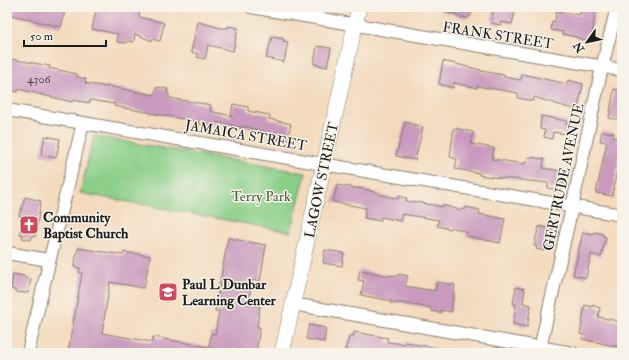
<svg xmlns="http://www.w3.org/2000/svg" width="629" height="360" viewBox="0 0 629 360" font-family="'IM FELL Double Pica',serif">
<rect width="100%" height="100%" fill="#f7f3e8"/>
<filter id="ink" filterUnits="userSpaceOnUse"><feTurbulence type="fractalNoise" baseFrequency=".025" numOctaves="2"/><feDisplacementMap in="SourceGraphic" scale="8" xChannelSelector="R" yChannelSelector="G"/><feConvolveMatrix kernelMatrix="1 2 1 2 8 2 1 2 1" color-interpolation-filters="sRGB"/></filter>
<filter id="wash" filterUnits="userSpaceOnUse"><feTurbulence type="fractalNoise" baseFrequency=".012" numOctaves="4" result="noise"/><feDisplacementMap in="SourceGraphic" scale="16" xChannelSelector="R" yChannelSelector="G"/><feGaussianBlur stdDeviation="0.9" result="paint"/><feColorMatrix in="noise" values="0 0 0 0 0 0 0 0 0 0 0 0 0 0 0 0 0 1.4 0 .05"/><feComposite in="paint" operator="in"/></filter>
<g filter="url(#wash)">
<rect width="100%" height="100%" fill="#f3dabd"/>
<path fill="#8ace88" stroke="#537552" d="M94,136L306,173L291,232L80,193Z"/>
<g id="blocks">
<path fill="#c99abe" d="M7,7H66L61,27L7,14Z
M97,7H130L140,9L139,17L164,23L160,41L152,39V41L135,34L134,42L127,41L126,43L117,42L118,34L92,29Z
M446,7H472L471,16H469L468,18L456,16V14L445,13Z
M494,7H516L512,24L501,22L500,25L491,23Z
M581,7H596L591,41L577,38V37L562,34L563,32L551,30L552,21L555,22L556,11L580,15Z
M198,22L221,28H228V26L238,28L233,51L208,45L205,59L197,57L198,54L191,52Z
M272,37L284,39L283,41L288,42L284,62L266,58Z
M317,46L331,48L327,67L314,64Z
M11,59L50,66L49,68L77,74V77L86,79L85,83L107,87V86L154,95L157,87L168,89L167,94H169V98L211,105L210,111L231,116L233,104L248,107V111L270,115L269,119L291,124L287,141L273,137V135L244,126V128L216,122L214,127L199,124V122L114,106L115,104L90,100V103L72,100V102L18,89V92L7,90V68L9,69Z
M443,61L481,70V71L504,75V77L521,80L522,74L567,84L568,80L583,84L578,109L569,108L534,97L533,101L518,98V93L477,86V88L454,83L453,88L439,84Z
M614,89L622,90V120L609,118Z
M541,116L567,121L566,124H568L566,134L553,132L552,139L544,137L545,130L540,129Z
M405,122L423,127L415,160L396,156Z
M454,128L473,132L471,144L494,148L492,159L525,164V162H527L528,157L544,159L543,168L566,172L563,188H561V190L548,188V183L492,177L479,175V173L455,169L457,159L450,157Z
M602,131L614,133L613,137L618,138L617,143L622,144L612,196L596,193L607,142L600,141Z
M45,136L60,139L56,158L41,155Z
M337,185L363,189L378,193V194L398,199V196L407,198L406,201L422,203L442,207V205L460,210L461,209L465,210L466,207L480,210L479,214L505,219L500,243L466,236L467,232L451,227L450,229L437,226L439,220L402,214L400,221L381,217L380,221L364,218L366,208L333,202Z
M25,197L41,201L35,237L32,236L31,240L22,238L23,235L20,234L24,216H19Z
M539,226L555,230L550,250L545,248V251L536,249L537,246H534Z
M583,232L593,234L594,232L603,234V236L606,237L601,257L591,254L586,278L573,275Z
M228,238L266,245L260,281L252,280L248,304L260,306L257,327H260L256,353L233,349L232,353H68L82,273L79,272L80,268L74,267L78,248L123,255L124,252L150,256L144,288L110,282L102,333L152,342L153,337L209,347L211,333L215,334L219,311H215Z
M325,250L344,253L342,266L323,263Z
M360,270L390,276V275L398,276L399,274L408,276L405,286L435,291L437,282L455,285L451,312L441,310V313L431,311V308L401,303H390L391,301L361,295L364,281L358,280Z
M13,274L25,276V278L31,279L28,293L15,292V290L11,289Z
M516,287L525,289L523,303L531,305L527,327L513,324L516,305L513,304Z
M585,305L592,307V305L600,308L598,317L622,322V334L619,347L582,339L583,335L580,334Z
M309,325L326,328L324,342L306,339Z
M354,332L388,338L387,342L405,344V342L436,348V353H358L345,350L350,335L354,336Z"/>
</g>
</g>
<g filter="url(#ink)">
<use href="#blocks" fill-opacity="0" stroke="#887b6c" stroke-width="1"/>
<g fill="none" stroke-linecap="round" stroke-linejoin="round">
<g stroke="#887b6c" stroke-width="14">
<path id="minor" d="M251,7L622,70
M7,110L622,215
M7,253L49,260
M293,304L573,353
M28,353C45,276 65,199 83,123
M539,353L572,207L602,67L617,7"/>
</g>
<g stroke="#887b6c" stroke-width="16">
<path id="tertiary" d="M282,353L359,7"/>
</g>
<use href="#minor" stroke="#fff" stroke-width="12"/>
<use href="#tertiary" stroke="#fff" stroke-width="15"/>
</g>
</g>
<defs>
<g id="church-square" transform="scale(1)"><rect x="-9" y="-9" width="18" height="18" rx="4" fill="#d1495b" stroke="#f7f3e8"/><path d="M-1.2-6h2.4v3.5h3.3v2.4h-3.3V6h-2.4V-.1h-3.3v-2.4h3.3Z" fill="#fff"/></g>
<g id="school-square" transform="scale(1)"><rect x="-9" y="-9" width="18" height="18" rx="4" fill="#d1495b" stroke="#f7f3e8"/><path d="M0-5L7-2L0 1L-7-2ZM-4 1L0 2.5L4 1V4Q0 6-4 4Z" fill="#fff"/></g>
</defs>
<g fill-rule="evenodd">
<use href="#church-square" x="29" y="225"/>
<use href="#school-square" x="168" y="292"/>
</g>
<g text-anchor="middle" stroke-width="3" stroke-linejoin="round" paint-order="stroke">
<g font-size="12" fill="#473c44">
<text x="39" y="83">4306</text>
</g>
<g font-size="14" fill="#1c1c1c" stroke="#f7f3e8">
<text transform="translate(498 35) rotate(9)" y="5">FRANK STREET</text>
<text transform="translate(246 135) rotate(10)" y="5">JAMAICA STREET</text>
<text transform="translate(563 177) rotate(-78)" y="5">GERTRUDE AVENUE</text>
<text transform="translate(321 180) rotate(-78)" y="5">LAGOW STREET</text>
</g>
<g font-size="14" fill="#425a42" stroke="#f7f3e8">
<text x="261" y="201">Terry Park</text>
</g>
<g font-size="14" font-weight="bold" fill="#1c1c1c" stroke="#f7f3e8" text-anchor="start">
<text x="43" y="222">Community<tspan x="43" dy="16">Baptist Church</tspan></text>
<text x="182" y="289">Paul L Dunbar<tspan x="182" dy="16">Learning Center</tspan></text>
</g>
</g>
<rect width="629" height="360" fill="none" stroke="#f7f3e8" stroke-width="24"/>
<g transform="translate(587 42) rotate(237)" stroke="#f7f3e8" stroke-width="3" paint-order="stroke">
<path d="M0-3L7 15L0 10L-7 15Z" fill="#1c1c1c"/>
<text y="-6" font-size="11" font-weight="bold" text-anchor="middle" fill="#1c1c1c">N</text>
</g>
<path d="M24 40v6h82v-6" fill="none" stroke="#1c1c1c" stroke-width="2"/>
<text x="30" y="40" font-size="12" fill="#1c1c1c" stroke="#f7f3e8" stroke-width="3" paint-order="stroke">50 m</text>
</svg>
